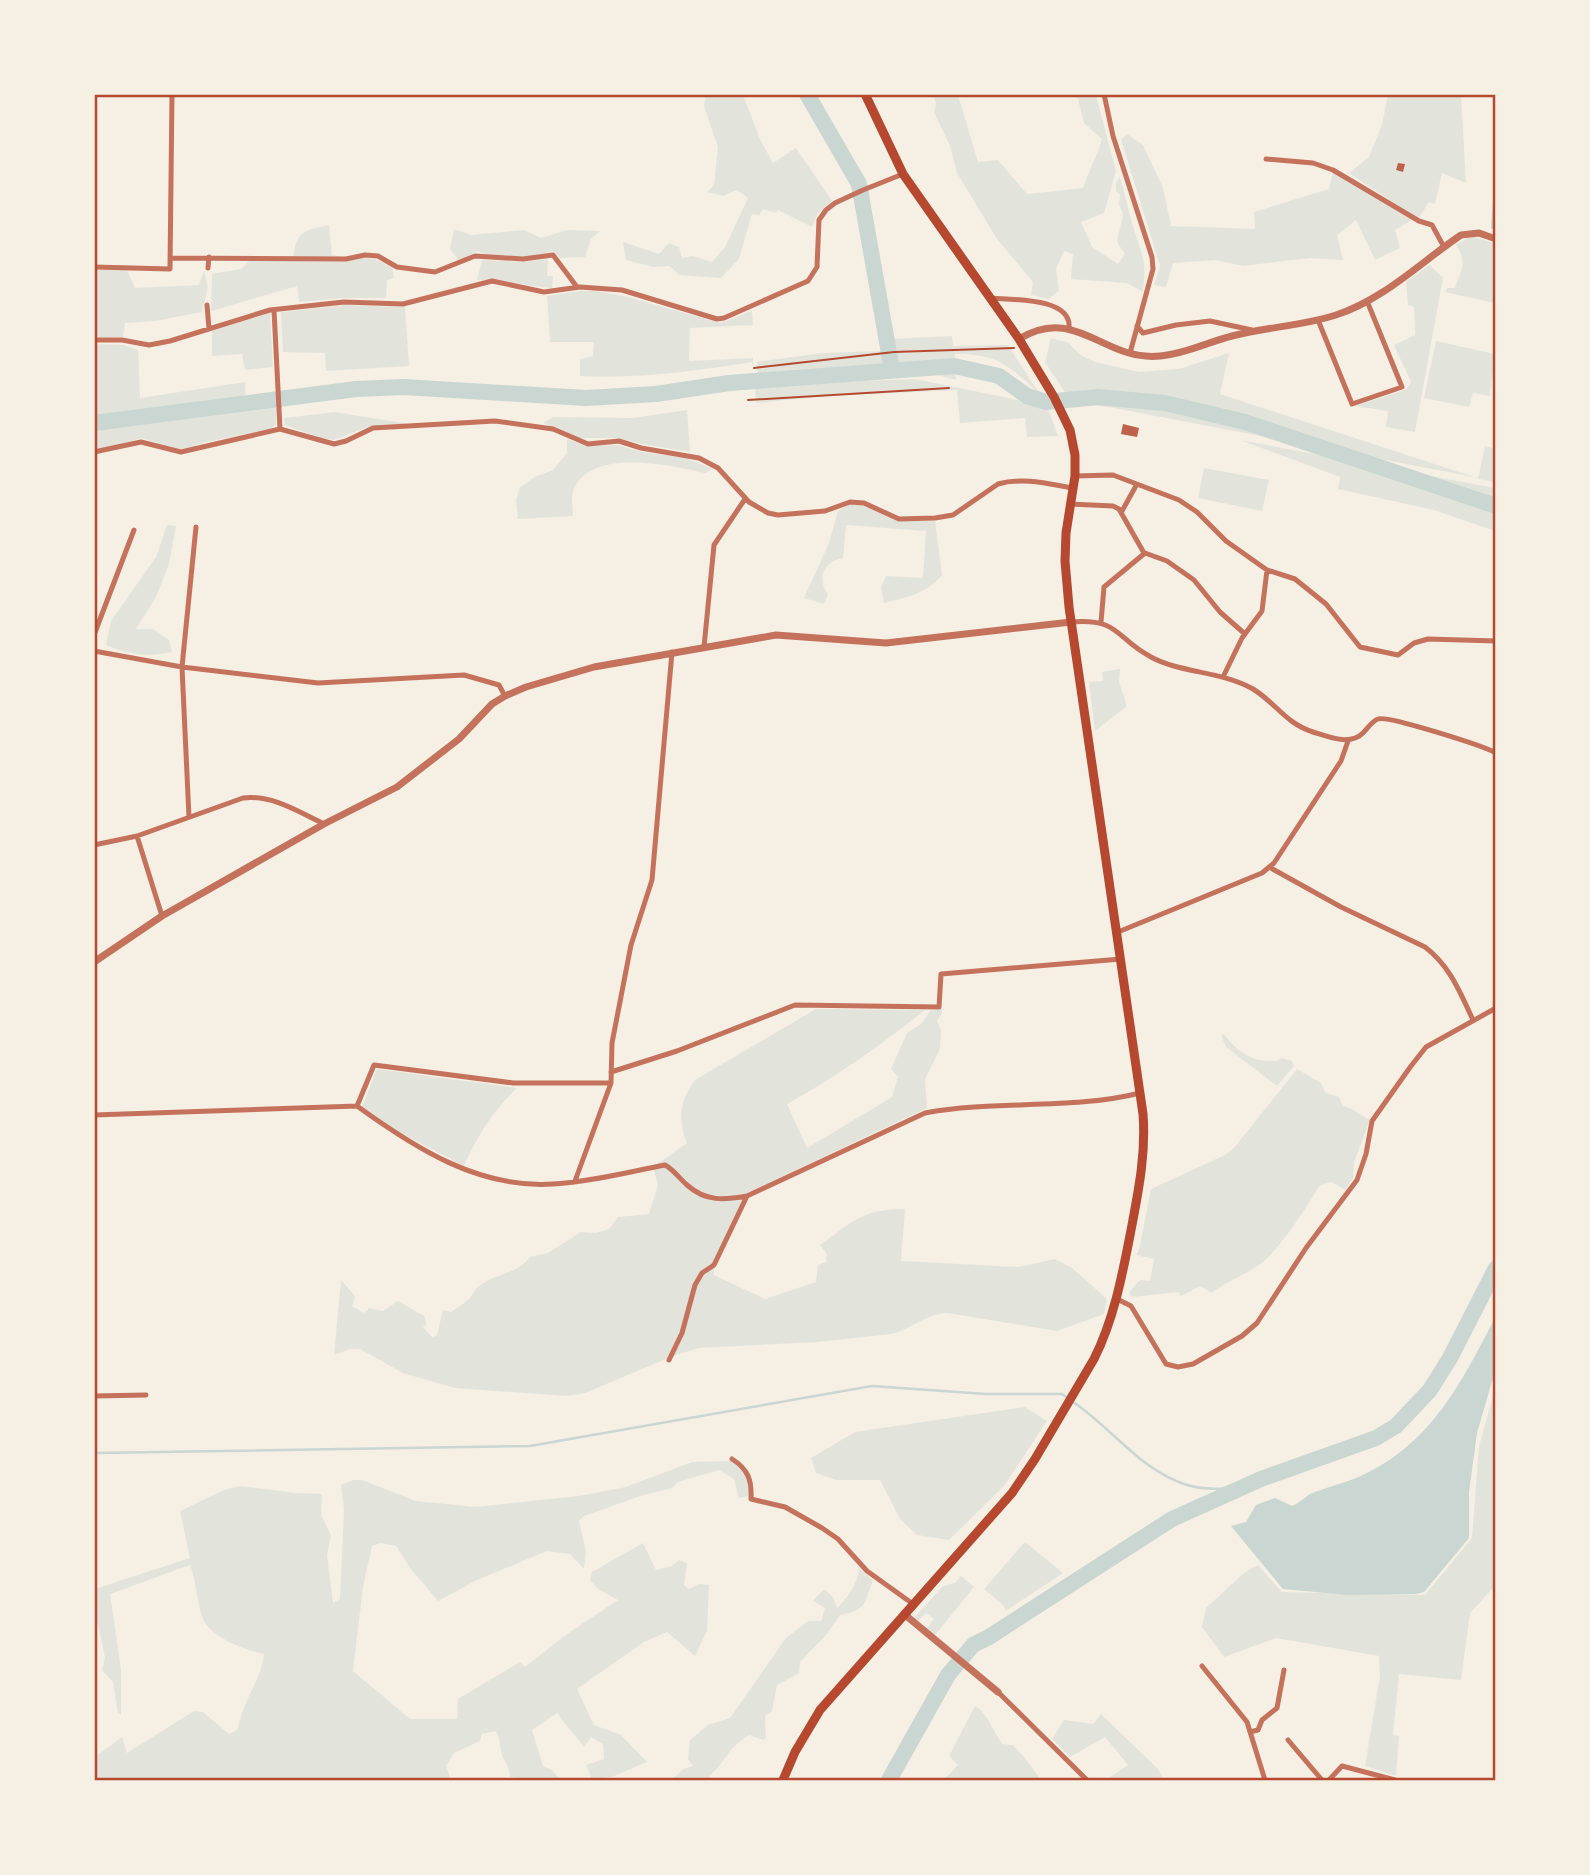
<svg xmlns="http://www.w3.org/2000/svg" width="1590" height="1875" viewBox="0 0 1590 1875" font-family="Spectral,serif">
<rect width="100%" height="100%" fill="#f6efe4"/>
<path fill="#e2e4dc" d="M706,95H743L760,139L773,163L796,148L832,201L818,213L812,227L778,210L776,213L763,209L759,215L752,214L739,259L721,278L679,275L670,266L653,267L626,260L623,242L659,254L669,243L679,247L682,258L693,256L712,262L725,247L748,198L737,190L723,196L707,192L714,185L718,147L704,106Z
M933,95H958L978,162L998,160L1027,194L1083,188C1089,171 1097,156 1102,139L1084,123L1077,95H1096L1116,171L1104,213L1081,222L1092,247L1118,264L1125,254L1117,242L1123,214L1119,205L1120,194L1116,191V183L1120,177C1125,193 1128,210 1133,226C1142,255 1147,260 1143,292L1127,283L1071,279L1073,254L1064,251L1056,269L1059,291L1048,299L1031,295L1033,282L997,239L957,173L950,146L934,112L936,104Z
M1356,95H1461L1466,183L1442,173L1435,204L1429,202L1418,219L1349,173L1369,157L1382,125L1388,95Z
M1127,134L1143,145L1163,188L1171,226L1255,229L1254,212L1329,189L1333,172L1412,220L1395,230L1400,248L1375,260L1356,220L1337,235L1343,260L1310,258L1243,266L1215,260L1173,263L1166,287L1154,285L1160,266L1121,139Z
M329,225L332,255C358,262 367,252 392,267L394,278L387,280L386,298H343L299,302L297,286L211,311L212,274L241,269L250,260L293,261C296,231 302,231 329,225Z
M454,229L471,235L524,230L541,238L567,230L600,231L591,239L585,257L560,258L553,251C529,258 500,260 477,251L459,261L450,249Z
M1475,237L1495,244V303L1445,292L1447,288H1455C1461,270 1468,262 1456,245L1468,238Z
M548,259L547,276H553L552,288C526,287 503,278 477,280L482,260L523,262Z
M1430,265L1443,278L1415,432L1386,427L1388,411L1354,406L1399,392L1406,389L1411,382L1394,345L1415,335L1414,307L1408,305L1406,281Z
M95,270H127L135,288L199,285L204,271L208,287L202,312L155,321L125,323L123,337L95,338Z
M580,291H596L624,296L721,323L752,311L753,325L690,328L689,361L753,358V362C695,371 639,379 580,376V359L593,356L594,342H550L547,296Z
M344,305L405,307L409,366L326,371L325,353L283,352L281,312Z
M270,313L273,367L245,370L242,354L212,356V331Z
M952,336L953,346L1008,345L1039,393C1008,365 998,354 955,354L954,366L956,380L916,369L895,372L890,339Z
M1051,338L1067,342L1082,356L1095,362L1139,372L1179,369L1229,353L1220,394L1474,477L1109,407L1073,404L1045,362Z
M1436,341L1495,354L1490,396L1473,393L1469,407L1424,398Z
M95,344L124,345L138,350L140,398L245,382L246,400L95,421Z
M884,351L888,371L757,378V362L823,353Z
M915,379L1047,406L1058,436L1027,437L1025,418L960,423L957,390L825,396L756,403L755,385Z
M276,402V424L270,429L206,442L188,448L179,449L141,438L110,448H95V426Z
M687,410L690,452L642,444L619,438H579L543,423L553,417L633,418Z
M335,412L409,424L367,427L334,440L321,438L285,425L284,418Z
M567,439L587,446L618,445L642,452L686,458L713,469L705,473C672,466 592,447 574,489C570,497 573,507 573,516L518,519L516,500L520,487L535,477L553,470L567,453Z
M1240,440L1495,488V531L1434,510L1338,489L1340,477Z
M1485,446L1495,449V482L1478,479Z
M1204,468L1269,480L1262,511L1198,498Z
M850,504H865L898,520L935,521L942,575C928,593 905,598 884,603L881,587L886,576L923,578L926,531L846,525L843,558C824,561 816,578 828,594L824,604L804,598L829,543L838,511Z
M167,525L176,526L169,564L156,597L136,629H153L169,640L172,652C147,657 129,655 106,645L111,621L156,557Z
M1120,669L1119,682L1127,706L1095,731L1089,682L1103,681L1102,672Z
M941,1005L942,1013L937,1021L941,1030L940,1049L925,1079L927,1108L747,1193L714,1261V1275L765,1299L816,1282L818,1265L826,1262L827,1254L820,1245C852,1222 864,1208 905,1209L901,1261L1019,1267L1055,1259L1072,1268L1107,1299L1104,1314L1057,1331L947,1313C925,1314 912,1329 891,1334L817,1342L699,1348L673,1356L585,1393L567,1396L455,1388L403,1373L360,1349H350L334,1355L341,1280L355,1296L352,1306L364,1313L369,1308L383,1311L398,1301L424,1316L427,1325L423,1327L433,1338L437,1335L443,1310L451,1312C456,1308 464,1304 469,1299C473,1295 474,1289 479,1286C495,1273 517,1275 530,1257L548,1253L581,1232L596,1233L609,1229L618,1217L649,1214L658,1185L653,1167L687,1143C677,1120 680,1100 695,1080L816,1009L925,1010C881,1045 836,1077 787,1104L807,1148L892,1097L898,1077L891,1069L907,1033L922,1023L931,1010H940Z
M1224,1034C1235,1049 1247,1059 1266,1061C1273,1061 1275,1062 1282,1058L1292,1061L1294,1066L1277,1086L1226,1047L1221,1035Z
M377,1069L517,1088C491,1113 479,1134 464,1166L393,1129L362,1107Z
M1297,1069L1321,1083L1326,1093L1339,1097L1343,1106L1352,1109L1370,1120L1354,1162L1353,1178L1345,1190L1332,1182L1320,1185C1306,1208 1284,1243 1264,1261C1248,1275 1227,1280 1212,1293L1200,1286L1181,1296L1178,1292L1132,1297L1129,1292L1140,1280L1150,1281L1154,1259L1136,1255L1139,1250L1151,1189L1225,1155L1234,1148Z
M1495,1389V1586L1470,1613L1461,1680L1399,1674L1393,1735L1399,1736L1396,1776L1365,1766L1380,1676L1379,1656L1276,1638L1224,1657L1202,1627L1206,1608L1245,1572L1258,1565L1282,1592L1425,1595L1472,1538L1479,1446Z
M1025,1407L1047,1421L1004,1486L949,1540L917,1535L900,1519L880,1480H837L816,1473L811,1458L855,1432Z
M732,1461C746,1470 750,1480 749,1496L739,1498L734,1479L719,1470L678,1482L672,1488L640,1496L584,1516L579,1521L586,1551L584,1569L570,1554L547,1551L477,1580L438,1601L410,1568L396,1546L381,1543L372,1546L363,1587L353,1671L410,1719H457L458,1699L520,1662L525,1667L567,1634L618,1600L598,1589L590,1580L592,1572L643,1543L656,1570L672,1566L679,1560L687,1563L684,1585L689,1589L699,1584L709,1585L707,1631L695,1656L667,1632L644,1642L577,1689L594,1725L621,1735L647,1762L612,1777L592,1779L586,1765L604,1759L603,1744L591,1737L584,1747L557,1713L532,1730L543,1766L552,1770L560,1780H521L519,1778L510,1777C510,1767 505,1764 502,1755C499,1746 501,1740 496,1731L482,1734L480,1741L454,1753L446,1766L451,1780H95V1757L122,1737L127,1753L194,1711L203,1712L229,1734L237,1730C240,1721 242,1712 246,1703C253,1686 262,1673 264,1654C245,1650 212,1638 203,1619C196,1602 197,1582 190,1565L110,1594L121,1669V1714H118L113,1682L102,1670L105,1658L98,1624L95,1625V1589L190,1558L180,1511L224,1490L240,1486L296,1493L322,1494L321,1515L331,1535L327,1555L333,1603L340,1599L344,1510L341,1485L353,1480H362L416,1501L475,1507L579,1496L626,1487L692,1462Z
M1025,1542L1063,1573L1006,1611L1003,1605L984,1589Z
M859,1568L873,1581C863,1605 867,1610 840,1615L826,1635L800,1662L799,1673L777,1685L772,1711L765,1716L766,1737L764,1740L749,1735C726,1749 727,1761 709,1776V1780H672L683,1769L693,1766L688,1759L690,1740L708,1725L730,1718L786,1638L808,1621H821L825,1608L813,1601L824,1589L833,1597L837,1608C848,1597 858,1584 859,1568Z
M961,1576L974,1587L935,1635L926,1629L934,1619L926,1613L918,1621L914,1618L943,1586L955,1583Z
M975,1706C989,1714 993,1733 1003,1744L1013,1745L1025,1758L1041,1780H944L958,1765L949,1756Z
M1101,1714L1158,1769L1164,1780H1106L1128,1765L1105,1737L1070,1757L1052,1739L1064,1720L1093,1724Z"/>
<path fill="#c9d6d2" d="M1495,1318V1371L1477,1433L1469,1492V1538L1424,1592L1416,1594L1348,1595L1283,1589L1231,1526L1246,1522L1256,1505L1275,1498L1292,1506C1299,1503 1304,1498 1310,1494C1327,1487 1345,1483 1361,1476C1432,1443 1461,1383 1495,1318Z"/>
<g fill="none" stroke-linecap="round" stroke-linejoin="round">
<path stroke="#c9d6d2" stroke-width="2.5" d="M1492,228L1496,179
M1073,1402C1112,1428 1141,1471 1187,1485C1204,1490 1224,1489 1241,1488
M94,1453L530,1446L872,1386L986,1394H1062L1068,1398"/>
<path stroke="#c9d6d2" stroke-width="16" d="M807,94L859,184L892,370
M94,423L356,389L404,387L586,398L656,394L729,383L954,366L999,376L1027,396L1046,402L1098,397L1165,403L1245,422L1496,506
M889,1780L948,1675L973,1645L989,1637L1172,1519L1261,1479L1376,1438L1396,1426L1430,1390L1450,1358L1496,1268"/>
</g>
<path fill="#bf614a" d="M1398,163L1405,164L1403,172L1396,170Z
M1123,424L1139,428L1137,437L1121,434Z"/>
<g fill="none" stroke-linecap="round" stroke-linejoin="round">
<path stroke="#b5482f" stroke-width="2" d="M754,368L894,352L1014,348
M748,400L949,388"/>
<path stroke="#c5725c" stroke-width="5" d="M1104,94L1113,136L1152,257L1153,269L1130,353
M1266,159L1313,163L1333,170L1419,221L1432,225L1444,247
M170,258L346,259L365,255L378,256L397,267L435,272L475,256L523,259L553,255L577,287
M94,267L170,269L172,94
M208,268L209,257
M989,298C1011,300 1072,297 1069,328
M207,305L209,329
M274,310L280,429
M1318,320L1352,404L1402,387L1367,301
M1137,326L1143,333L1176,325L1210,321L1252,330
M94,340H122L149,345L170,341L270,310L344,302L403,304L492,281L544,292L580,287L622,290L717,319L724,318L808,281L817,267L819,220L826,210L835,203L863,190L903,174
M94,452L141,442L181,452L280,429L334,444L346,441L373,428L495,421L553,429L588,444L619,441L641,448L699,458L718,468L749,502L768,513L778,515L825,511L850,502L864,503L899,519L935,518L953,515L998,484C1022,477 1049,484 1073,488
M1075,476L1113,475L1179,500L1197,512L1226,541L1267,570L1295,579L1326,604L1360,647L1398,655L1414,643L1428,639L1496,641
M1069,504L1113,506L1119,509L1144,553
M1122,511L1137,484
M1071,622C1120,618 1115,638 1151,657C1180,673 1221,671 1253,689C1276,703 1285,723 1313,732C1329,737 1350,746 1363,733C1367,729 1372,721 1378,719C1387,715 1484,746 1496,753
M1101,622L1104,587L1145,553L1167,561L1194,580L1220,612L1245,634
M94,635L134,530
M704,647L714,545L745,499
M94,651L182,667L318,683L464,675L499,685L505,696
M1223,677L1242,638L1262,611L1267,570
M189,817L182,667L196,527
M137,836L162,916
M94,845L137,836L243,798C271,794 299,812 324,824
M1269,867L1341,907L1425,947C1450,966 1460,992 1473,1020
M1118,932L1262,873L1274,863L1341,761L1348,741
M611,1072L677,1051L795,1005L939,1007L941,974L1121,959
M357,1106L374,1065L513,1083H611
M94,1115L357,1106C415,1148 479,1189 553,1184C590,1182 628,1172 665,1165C674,1170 679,1178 687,1185C706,1202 724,1200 747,1196L925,1113C995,1100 1073,1110 1140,1093
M575,1181L611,1083L612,1043L631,945L652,880L672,652
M1117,1299L1131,1306L1166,1364L1178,1367L1193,1364L1242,1336L1257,1323L1306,1248L1357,1180L1366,1154L1372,1121L1411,1066L1426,1047L1496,1008
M669,1360L682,1333L695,1285L702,1273L714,1265L747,1196
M94,1396L146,1395
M732,1459C748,1469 752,1480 751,1499L785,1507L822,1528L838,1539L867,1571L913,1604
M1202,1666L1247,1722L1265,1780
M998,1692L1087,1780
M1250,1732L1258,1730L1262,1720L1277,1708L1284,1670
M1288,1740L1322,1780
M1329,1780L1342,1766L1395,1780"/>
<path stroke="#c5725c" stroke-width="7" d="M1019,339C1076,304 1104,362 1160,356C1185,354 1208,342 1232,336C1266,327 1302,326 1336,315C1383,300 1421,262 1461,235L1479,233L1496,239
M94,962L162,916L324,824L397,787L459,739L492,704L505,696L526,687L594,667L776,635L886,643L1071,622
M904,1614L998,1692"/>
<path stroke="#b5482f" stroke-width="9" d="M783,1780L795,1752L820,1710L1012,1493L1035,1459L1094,1359C1115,1317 1123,1271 1132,1225C1139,1188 1146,1152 1143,1114L1069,607L1065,561L1066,533L1075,476V455L1070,430L1054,397L1019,339L903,174L865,94"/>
</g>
<rect width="1590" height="1875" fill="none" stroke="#f6efe4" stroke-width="192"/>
<rect x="96" y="96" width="1398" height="1683" fill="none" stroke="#b5482f" stroke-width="2.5"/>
</svg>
